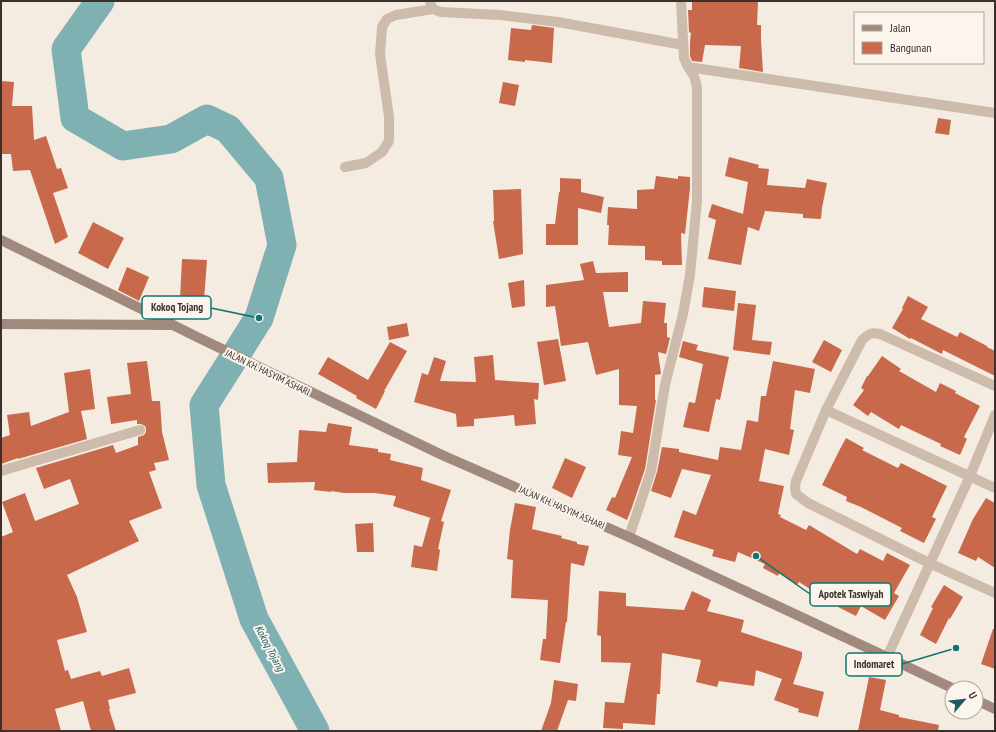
<svg xmlns="http://www.w3.org/2000/svg" width="996" height="732" viewBox="0 0 996 732" font-family="'PT Sans Narrow',sans-serif">
<rect width="100%" height="100%" fill="#f4ebe1"/>
<g fill="none" stroke-linecap="round" stroke-linejoin="round">
<path stroke="#7fb0b2" stroke-width="29" d="M100,1L66,49L75,118L123,146L171,139L207,119L228,129L269,178L282,245L259,318L204,405L211,485L254,619L315,731"/>
</g>
<path fill="#c8694b" d="M692,1H758L757,25H761V40L763,72L739,68L741,46L705,45L702,62L692,61L690,56V42L691,33L689,32L688,10H692Z
M532,25L554,28L552,63L525,60V62L508,60L511,28L531,30Z
M1,81L14,82L12,106H32L34,140L46,136L57,169L61,168L68,188L53,193L68,237L55,244L30,170L13,171L11,154H1Z
M503,82L519,85L515,106L499,103Z
M938,118L951,120L949,135L935,133Z
M729,157L759,165L758,168L769,169L767,185L805,188L807,179L827,183L822,208L821,219L803,218V214L765,211L759,231L748,227L741,265L708,259L716,220L708,217L712,204L743,214L748,182L725,176Z
M656,176L678,179V176L690,177V188L685,234L681,233L682,265H662V261L645,260V246L608,245L609,225H607L608,207L637,209V190L654,189Z
M560,178L581,179V192L604,197L601,213L578,208V245H546V224H555L559,192H560Z
M521,189L523,254L499,259L493,221H494L493,190Z
M93,222L124,238L108,269L78,253Z
M182,259L207,260L204,300L180,299Z
M593,261L596,273L628,272V292H603L609,327L641,323L643,301L666,303L664,323H667V337L670,338L666,354L658,352L661,374L655,375V400H656L645,469L631,510L627,520L606,510L612,497L615,498L632,457L618,455L621,431L633,433L637,406L619,405V369L596,375L588,342L561,346L555,306L546,307V285L584,280L580,264Z
M127,267L149,277L139,301L118,290Z
M524,280L525,306L512,308L508,283Z
M704,287L736,291L734,311L702,307Z
M908,296L928,307L921,319L957,337L960,332L987,346V347L995,351V376L943,350L942,354L911,338L910,339L892,328L903,309L902,308Z
M738,303L756,305L752,340L772,342L770,355L733,350Z
M407,323L409,336L389,340L387,327Z
M558,339L566,381L544,385L537,342Z
M824,340L842,350L831,372L812,362Z
M683,341L698,345L696,350L729,357L720,400L716,399L709,432L683,427L689,402L695,403L703,364L679,357Z
M390,342L407,351L384,391H385L376,409L356,398L357,396L318,374L328,357L368,380Z
M493,355L495,380L539,383L538,400L534,399L536,424L515,426L514,415L474,419V426L457,427L456,414L414,402L422,373L428,375L434,357L446,361L440,381L476,382L474,357Z
M882,356L901,369L899,371L936,392L940,383L956,391L955,393L980,406L964,437L967,439L960,455L940,446L941,444L901,425L899,429L871,412L868,416L853,405L864,390L861,388L867,376H868Z
M147,361L152,401H160L162,432L169,460L154,463L156,470L149,472L162,508L129,521L139,541L67,575L77,597L87,632L57,640L65,671L68,670L71,679L100,671L102,676L129,668L136,693L108,700L110,709H109L116,731H91L83,701L55,709L61,731H1V537L13,532L2,502L25,493L35,521L79,504L70,479L44,489L36,468L113,445L116,453L138,445V437L144,435L146,432V429L145,426L141,424H137V420L111,424L107,397L131,394L127,363Z
M773,361L815,369L810,393L795,390L790,429L794,430L789,455L765,449L759,481L784,486L778,514L781,515L780,517L806,530L809,525L857,554L860,549L883,561L887,553L910,565L894,593L899,596L885,620L861,606L856,616L840,608L799,582L797,585L779,573L778,576L763,568L765,564L738,552L735,562L712,556L714,550L674,537L683,510L696,515L711,475L682,469L671,498L651,491L657,472L662,447L679,449V452L718,460L720,447L741,450L747,420L758,422L761,396H766Z
M90,369L95,409L81,411L87,439L18,459V458L1,464V438L10,435L7,415L29,412L31,426L69,412L64,373Z
M328,423L352,427L349,445L378,449V452L391,454L390,460L423,468L421,480L451,490L441,521L444,522L438,549L440,550L437,571L411,567L414,545L422,547L430,518L437,520L393,506L396,496L375,493H344L331,491V492L314,490L315,482L268,483L267,463L297,462L299,430L326,432Z
M846,438L864,448L862,450L898,468L901,463L947,486L932,517L936,519L924,543L900,531L902,528L861,507L846,501L847,497L822,485L840,449Z
M565,458L586,467L572,498L552,488Z
M986,498L995,503V568L978,557L976,561L958,553L973,519Z
M515,503L536,507L532,529L562,536L561,538L577,542V544L589,546L584,566L571,563L567,622H566L560,663L540,660L543,639H546L548,600L511,598L513,560L507,559L510,530Z
M373,523L374,552H357L355,524Z
M944,585L963,597L950,619L949,618L936,644L920,635L933,608L931,607Z
M599,591L626,593V606L684,610L692,591L711,600L707,611L744,620L741,632L802,652V657L793,684L824,692L818,717L798,712L799,709L774,700L782,679L756,670L754,686L719,681L717,687L696,682L701,660L662,653L660,694H657L655,725L623,723V729L603,728L605,702L624,703L631,663L601,662V636L597,635Z
M993,629H995V669L981,664Z
M869,677L886,680L880,710L899,715V717L939,725L938,731H858Z
M554,680L578,684L576,701L568,700L557,731H541L551,703Z"/>
<g fill="none" stroke-linecap="round" stroke-linejoin="round">
<path stroke="#cdbbac" stroke-width="10" d="M430,1C431,8 434,10 441,12L500,15L558,22L683,45
M688,67L995,113
M345,167L366,163L382,152L389,141V117L380,54L382,27L387,19L396,15L433,9
M995,386L880,334C871,332 869,334 862,340L826,410L995,488
M826,410L796,481L795,487L796,494L808,503L929,563L995,593
M1,471L140,430
M629,537L651,471L665,385L683,314L690,275L697,201V87L694,76L688,67L684,58L681,1
M887,657L970,476L995,415"/>
<path stroke="#a18a7d" stroke-width="10" d="M1,240L172,324
M1,324L173,325L195,336L442,455L629,537L887,657L952,688
M976,700L995,709"/>
</g>
<g text-anchor="middle" stroke-width="4" stroke-linejoin="round" paint-order="stroke">
<g font-size="10" fill="#3b302b" stroke="#fbf5ee">
<text transform="translate(268 372) rotate(26)" y="4">JALAN KH. HASYIM ASHARI</text>
<text transform="translate(562 507) rotate(24)" y="4">JALAN KH. HASYIM ASHARI</text>
</g>
<g font-size="11" font-style="italic" fill="#1f5a5e" stroke="#fbf5ee">
<text transform="translate(270 648) rotate(62)" y="4">Kokoq Tojang</text>
</g>
</g>
<path fill="none" stroke="#0f766e" stroke-width="1.5" d="M259 318L211 308M756 556L810 594M956 648L902 664"/>
<g fill="#0f766e" stroke="#fbf5ee" stroke-width="1.5">
<circle cx="259" cy="318" r="4"/>
<circle cx="756" cy="556" r="4"/>
<circle cx="956" cy="648" r="4"/>
</g>
<g fill="#fbf5ee" stroke="#0f766e" stroke-width="1.5">
<rect x="142" y="296" width="69" height="23" rx="4"/>
<rect x="810" y="583" width="81" height="23" rx="4"/>
<rect x="846" y="653" width="56" height="23" rx="4"/>
</g>
<g font-size="11" text-anchor="middle" font-weight="bold" fill="#3b302b">
<text x="177" y="311">Kokoq Tojang</text>
<text x="851" y="598">Apotek Taswiyah</text>
<text x="874" y="668">Indomaret</text>
</g>
<rect width="996" height="732" fill="none" stroke="#3b302b" stroke-width="4"/>
<rect x="854" y="12" width="130" height="52" fill="#fbf5ee" stroke="#aea6a0"/>
<rect x="862" y="25" width="20" height="6" fill="#a18a7d" stroke="#aea6a0"/>
<text x="890" y="32" font-size="12" fill="#3b302b">Jalan</text>
<rect x="862" y="42" width="20" height="12" fill="#c8694b" stroke="#aea6a0"/>
<text x="890" y="52" font-size="12" fill="#3b302b">Bangunan</text>
<g transform="translate(964 700) rotate(62)"><circle r="19" fill="#fbf5ee" stroke="#aea6a0"/>
<path d="M0-3L7 15L0 10L-7 15Z" fill="#1f5a5e"/>
<text y="-6" font-size="11" font-weight="bold" text-anchor="middle" fill="#3b302b">U</text>
</g>
</svg>
